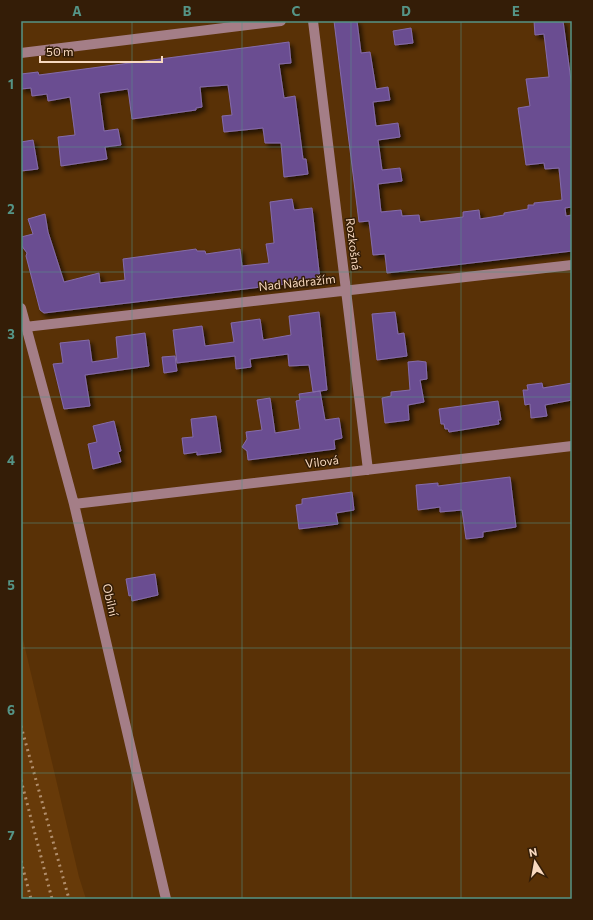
<svg xmlns="http://www.w3.org/2000/svg" width="593" height="920" viewBox="0 0 593 920" font-family="Commissioner,sans-serif">
<defs>
<filter id="shadow"><feDropShadow dx="3.5" dy="3.5" stdDeviation="2" flood-color="#0009"/></filter>
</defs>
<rect width="100%" height="100%" fill="#593106"/>
<path fill="#673a09" d="M21,631L79,877L86,899H21Z"/>
<path fill="#6a4e91" stroke="#846baa" filter="url(#shadow)" d="M334,21H357L361,53L370,52L376,89L388,87L390,100L373,102L376,126L398,123L400,137L378,140L382,170L400,168L402,181L378,184L381,212L401,210L402,216L419,215L420,222L463,217V212L479,210L480,219L504,215V213L528,209V205H534V203L562,200L559,168L545,169L544,163L526,165L518,108L530,106L526,79L549,77L544,34L535,35L534,21H563L572,88V207L565,208L566,216L572,215V251L387,273L385,254L373,255L369,221L359,222Z
M411,28L413,43L395,45L393,31Z
M289,42L291,63L279,64L284,98L295,96L303,159H306L308,174L284,177L281,143H265L263,128L224,132L222,116L232,115L228,85L200,87L202,107L196,108V110L132,119L128,89L99,93L104,131L118,129L121,145L105,147L107,159L61,166L58,137L75,135L70,97L48,101L47,94L32,96L31,88L21,89V74L38,72L39,75Z
M33,140L38,169L21,171V142Z
M292,199L294,210L312,208L320,280L44,313L40,310L26,256L27,253L21,245V237L33,234L28,219L45,214L48,232L64,282L99,273L100,283L125,280L123,259L196,249L197,251H205L206,254L240,249L242,266L269,263L266,244L274,243L270,202Z
M319,312L327,390L313,392L309,365L289,366L288,354L250,359L251,367L236,369L235,356L177,363L173,330L202,326L205,346L234,342L231,323L260,319L263,340L291,335L289,316Z
M395,312L398,334L404,333L407,356L377,360L372,314Z
M145,333L149,366L85,375L90,406L64,409L53,364L63,363L60,343L89,340L92,362L118,358L116,337Z
M175,356L177,371L164,373L162,357Z
M418,361L426,362L427,379L420,380L424,402L408,405L409,420L385,423L382,398L391,396V392L410,390L408,362Z
M542,383L543,388L572,383V400L545,405L547,416L531,418L530,404L525,405L523,390H528L527,385Z
M320,391L325,420L339,418L342,438L334,440L335,449L248,460L247,451L242,447L247,439L246,432L262,430L257,400L270,398L275,433L300,429L296,401L300,400L299,394Z
M498,401L501,420H498L499,424L449,432L448,429H445L444,424H441L439,409Z
M216,416L221,452L197,455V452L184,454L182,438L193,437L191,419Z
M114,421L121,451L118,452L121,462L93,469L88,444L97,442L93,426Z
M510,477L516,527L483,532V537L466,539L462,510L440,512V507L418,510L416,485L438,483V486Z
M352,492L354,510L336,513L338,524L299,529L296,505L302,504V499Z
M155,574L158,595L132,601L131,595L129,596L126,579Z"/>
<g fill="none" stroke-linecap="round" stroke-linejoin="round">
<path stroke="#a47e87" stroke-width="10" d="M313,21L368,470
M21,53L281,21
M21,308L74,504L166,899
M25,327L572,265
M74,504L572,446"/>
<path stroke="#b18e6c" stroke-width="3" stroke-dasharray="2 4" stroke-linecap="butt" d="M21,726L69,899
M21,780L52,899
M21,861L31,899"/>
</g>
<path fill="none" stroke="#559486" stroke-width="1" stroke-opacity="0.55" d="M132,21V899M242,21V899M351,21V899M461,21V899M21,147H572M21,272H572M21,397H572M21,523H572M21,648H572M21,773H572"/>
<g text-anchor="middle" stroke-width="3" stroke-linejoin="round" paint-order="stroke">
<g font-size="12" fill="#f8d9bf" stroke="#341d07">
<text transform="translate(353 244) rotate(83)" y="4">Rozkošná</text>
<text transform="translate(297 283) rotate(-6)" y="4">Nad Nádražím</text>
<text transform="translate(322 462) rotate(-7)" y="4">Vilová</text>
<text transform="translate(110 600) rotate(77)" y="4">Obilní</text>
</g>
</g>
<rect width="593" height="920" fill="none" stroke="#341d07" stroke-width="44"/>
<g transform="translate(535 862) rotate(349)" stroke="#341d07" stroke-width="3" paint-order="stroke">
<path d="M0-3L7 15L0 10L-7 15Z" fill="#f8d9bf"/>
<text y="-6" font-size="11" font-weight="bold" text-anchor="middle" fill="#f8d9bf">N</text>
</g>
<path d="M40 56v6h122v-6" fill="none" stroke="#f8d9bf" stroke-width="2"/>
<text x="46" y="56" font-size="12" fill="#f8d9bf" stroke="#341d07" stroke-width="3" paint-order="stroke">50 m</text>
<rect x="22" y="22" width="549" height="876" fill="none" stroke="#559486" stroke-width="1.5"/>
<g font-size="13" text-anchor="middle" font-weight="bold" fill="#559486">
<text x="77" y="16">A</text>
<text x="187" y="16">B</text>
<text x="296" y="16">C</text>
<text x="406" y="16">D</text>
<text x="516" y="16">E</text>
<text x="11" y="89">1</text>
<text x="11" y="214">2</text>
<text x="11" y="339">3</text>
<text x="11" y="465">4</text>
<text x="11" y="590">5</text>
<text x="11" y="715">6</text>
<text x="11" y="840">7</text>
</g>
</svg>
